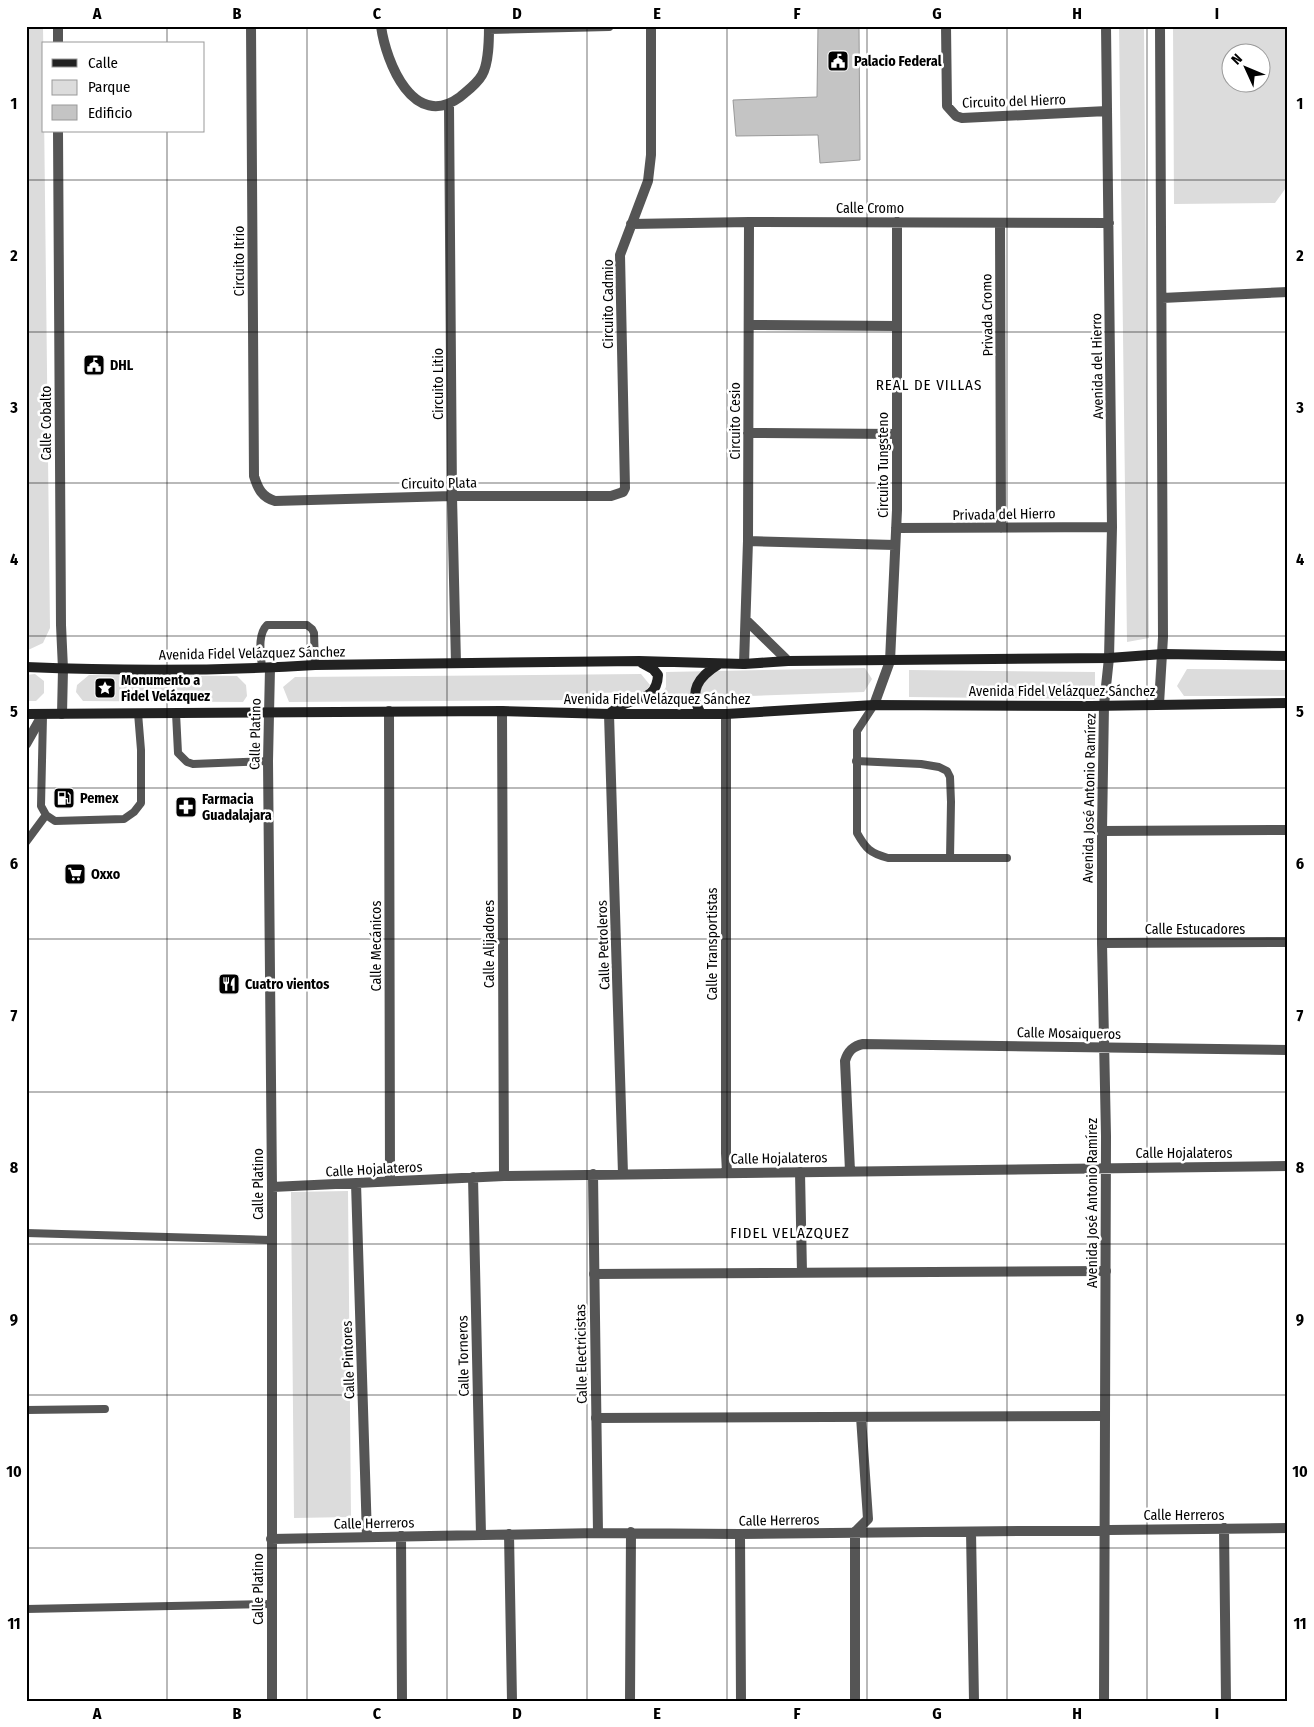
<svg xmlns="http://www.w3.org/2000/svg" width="1314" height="1727" viewBox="0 0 1314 1727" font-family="'Fira Sans Condensed',sans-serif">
<rect width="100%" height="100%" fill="#fff"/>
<path fill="#dcdcdc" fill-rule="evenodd" d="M26,26H43L50,628L43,643L26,651Z
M1119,26H1144L1149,638L1127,642Z
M1173,26H1288V185L1275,203L1174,204ZM1262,52V82H1232V52Z
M865,668L872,679L864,692L659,699L666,687V672Z
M1187,669L1288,670V696H1184L1177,686Z
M909,670L1095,672V699L909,697Z
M35,674L44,681V693L36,701H26V675Z
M641,674L650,685L645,692L592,693L582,700L289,702L283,687L295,677Z
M89,675L237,676L246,685L247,696L243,702L83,701L76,692L77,685Z
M348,1191L351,1517L294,1518L291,1192Z"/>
<path fill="#c4c4c4" stroke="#999" d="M818,26H859L860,160L820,163L818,135L736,136L733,100L817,97Z"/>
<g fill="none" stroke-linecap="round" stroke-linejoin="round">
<path stroke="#555" stroke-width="8" d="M262,668C261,654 257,635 267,625H307L312,629L314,633L315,665
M874,705L857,731V833C866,849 870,853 888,858H1007
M176,713L178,753L187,762L193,764L268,761
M43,716L41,806L46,815L55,821L124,819L134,812L141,803V750L138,713
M856,761L921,764L939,767L947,771L950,777L951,802L950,858
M26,842L46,815
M26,1233L271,1240
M26,1410L105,1409
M26,1609L272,1604"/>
<path stroke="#555" stroke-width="10" d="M800,1172L802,1273
M594,1274L1106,1271
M596,1418L1105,1416
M855,1532L868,1519L861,1417"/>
<path stroke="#555" stroke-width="10" d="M58,26V44
M251,26L254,476C258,489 262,497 275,501L452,496H611L623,492L625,488L620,255L648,181L651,155V26
M381,26C386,63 414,131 460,97C467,91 477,84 482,75C489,63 489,40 489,26
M946,26L947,106L956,116L962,118L1107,111
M489,29L609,26
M449,105L452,496L456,663
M58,131L61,625L63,669L62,714
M1000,223L1001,528
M631,224L749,222L1109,223
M1162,298L1288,292
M749,325L897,326
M748,433L897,434
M896,528L1112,527
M748,541L895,545
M746,620L788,661
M744,664L748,541L749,222
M270,668L268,761L272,1187V1701
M1159,704L1163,637L1160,26
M874,705L890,661L897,510V222
M389,711L390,1181
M502,711L504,1176
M609,714L623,1174
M726,714V1153L727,1173
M1102,831L1288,830
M1102,943L1288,942
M850,1171L845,1061C848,1051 853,1046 863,1044L1288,1050
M593,1174L598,1533
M473,1177L481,1535
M356,1183L367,1537
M272,1187L504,1176L1288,1166
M1224,1528L1226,1701
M855,1532V1701
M971,1532L974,1701
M509,1534L512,1701
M740,1534L741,1701
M401,1536L402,1701
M271,1539L598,1533L740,1534L1288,1528
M630,1701L631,1532
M1104,1701L1106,1136L1102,943V831L1104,705L1109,658L1112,527L1106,26"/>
<path stroke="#555" stroke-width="10" d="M26,744L43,714"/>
<path stroke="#222" stroke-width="10" d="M26,667C122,671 219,671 315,665L639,661L744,664L788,661L1109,658L1163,654L1288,656
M26,714L502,711L609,714H726L874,705L1091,706L1288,703
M609,714C613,711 618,707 622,705C639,697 657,699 658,675L653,669L642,663
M701,714C688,691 698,677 719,664"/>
</g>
<path fill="none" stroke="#000" stroke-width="1" stroke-opacity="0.55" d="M167,26V44M307,26V1701M447,26V1701M587,26V1701M727,26V1701M867,26V1701M1007,26V1701M1147,26V1701M167,131V1701M26,180H1288M26,332H1288M26,483H1288M26,636H1288M26,788H1288M26,939H1288M26,1092H1288M26,1244H1288M26,1395H1288M26,1548H1288"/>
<defs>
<g id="civic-square" transform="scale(1.125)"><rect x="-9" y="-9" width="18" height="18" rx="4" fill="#000" stroke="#fff"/><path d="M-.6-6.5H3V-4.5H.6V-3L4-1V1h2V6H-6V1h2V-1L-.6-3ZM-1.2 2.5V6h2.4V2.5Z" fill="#fff"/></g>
<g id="sight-square" transform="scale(1.125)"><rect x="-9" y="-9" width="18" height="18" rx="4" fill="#000" stroke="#fff"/><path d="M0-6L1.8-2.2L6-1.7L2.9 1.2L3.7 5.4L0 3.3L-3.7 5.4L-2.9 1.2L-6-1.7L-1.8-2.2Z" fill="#fff"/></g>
<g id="fuel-square" transform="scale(1.125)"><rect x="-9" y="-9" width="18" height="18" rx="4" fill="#000" stroke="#fff"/><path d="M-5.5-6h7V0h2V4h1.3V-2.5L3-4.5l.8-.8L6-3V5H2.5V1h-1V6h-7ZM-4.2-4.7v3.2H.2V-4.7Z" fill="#fff"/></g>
<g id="pharmacy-square" transform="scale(1.125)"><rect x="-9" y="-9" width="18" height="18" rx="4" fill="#000" stroke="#fff"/><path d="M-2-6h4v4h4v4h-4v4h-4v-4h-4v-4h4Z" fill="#fff"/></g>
<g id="supermarket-square" transform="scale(1.125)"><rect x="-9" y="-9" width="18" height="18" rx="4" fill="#000" stroke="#fff"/><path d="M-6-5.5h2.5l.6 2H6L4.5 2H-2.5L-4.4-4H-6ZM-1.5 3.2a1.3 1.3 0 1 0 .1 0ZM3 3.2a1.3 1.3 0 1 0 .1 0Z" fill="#fff"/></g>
<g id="restaurant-square" transform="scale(1.125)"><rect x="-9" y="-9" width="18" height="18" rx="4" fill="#000" stroke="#fff"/><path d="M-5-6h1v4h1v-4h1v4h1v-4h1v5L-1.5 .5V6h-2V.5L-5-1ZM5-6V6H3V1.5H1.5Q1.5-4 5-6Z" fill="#fff"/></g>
</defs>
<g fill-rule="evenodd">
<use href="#civic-square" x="838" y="61"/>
<use href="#civic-square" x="94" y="365"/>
<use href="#sight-square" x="105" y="688"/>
<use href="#fuel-square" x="64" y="798"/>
<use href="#pharmacy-square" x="186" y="807"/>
<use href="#supermarket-square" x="75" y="874"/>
<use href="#restaurant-square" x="229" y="984"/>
</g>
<g text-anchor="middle" stroke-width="5" stroke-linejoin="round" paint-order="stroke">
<g font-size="14" font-weight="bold" fill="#000" stroke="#fff" text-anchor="start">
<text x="854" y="66">Palacio Federal</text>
<text x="110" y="370">DHL</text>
<text x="121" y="685">Monumento a<tspan x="121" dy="16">Fidel Velázquez</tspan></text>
<text x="80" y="803">Pemex</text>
<text x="202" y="804">Farmacia<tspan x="202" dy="16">Guadalajara</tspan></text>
<text x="91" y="879">Oxxo</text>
<text x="245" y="989">Cuatro vientos</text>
</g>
<g font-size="14" fill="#000" stroke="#fff">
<text transform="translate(1014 101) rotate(-2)" y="5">Circuito del Hierro</text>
<text x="870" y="213">Calle Cromo</text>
<text transform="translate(239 261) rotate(-90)" y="5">Circuito Itrio</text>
<text transform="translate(608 304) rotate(-90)" y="5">Circuito Cadmio</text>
<text transform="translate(987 315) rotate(-91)" y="5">Privada Cromo</text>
<text transform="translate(1097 366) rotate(-91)" y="5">Avenida del Hierro</text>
<text transform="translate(438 384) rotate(-90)" y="5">Circuito Litio</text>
<text transform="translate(735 421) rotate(-90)" y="5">Circuito Cesio</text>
<text transform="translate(46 423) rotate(-90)" y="5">Calle Cobalto</text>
<text transform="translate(883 465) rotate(-90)" y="5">Circuito Tungsteno</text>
<text transform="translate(439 483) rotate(-1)" y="5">Circuito Plata</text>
<text transform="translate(1004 514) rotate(-1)" y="5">Privada del Hierro</text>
<text transform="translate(252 653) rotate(-1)" y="5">Avenida Fidel Velázquez Sánchez</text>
<text x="1062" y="696">Avenida Fidel Velázquez Sánchez</text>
<text x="657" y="704">Avenida Fidel Velázquez Sánchez</text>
<text transform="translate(255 734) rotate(-89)" y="5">Calle Platino</text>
<text transform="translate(1089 798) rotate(-89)" y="5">Avenida José Antonio Ramírez</text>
<text x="1195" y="934">Calle Estucadores</text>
<text transform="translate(489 944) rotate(-90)" y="5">Calle Alijadores</text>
<text transform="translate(712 944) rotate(-90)" y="5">Calle Transportistas</text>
<text transform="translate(603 945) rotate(-92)" y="5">Calle Petroleros</text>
<text transform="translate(376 946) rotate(-90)" y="5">Calle Mecánicos</text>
<text transform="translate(1069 1033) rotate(1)" y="5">Calle Mosaiqueros</text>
<text x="1184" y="1158">Calle Hojalateros</text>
<text transform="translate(779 1158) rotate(-1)" y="5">Calle Hojalateros</text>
<text transform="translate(374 1169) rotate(-3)" y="5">Calle Hojalateros</text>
<text transform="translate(258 1184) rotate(-90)" y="5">Calle Platino</text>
<text transform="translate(1092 1203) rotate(-90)" y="5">Avenida José Antonio Ramírez</text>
<text transform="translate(581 1354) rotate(-91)" y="5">Calle Electricistas</text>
<text transform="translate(463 1356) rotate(-91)" y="5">Calle Torneros</text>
<text transform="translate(348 1360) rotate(-92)" y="5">Calle Pintores</text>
<text x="1184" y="1520">Calle Herreros</text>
<text transform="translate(779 1520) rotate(-1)" y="5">Calle Herreros</text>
<text transform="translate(374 1523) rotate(-1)" y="5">Calle Herreros</text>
<text transform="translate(258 1589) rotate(-90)" y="5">Calle Platino</text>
</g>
<g font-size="15" letter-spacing="1" fill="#000" stroke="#fff">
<text x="929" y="390">REAL DE VILLAS</text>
<text x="790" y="1238">FIDEL VELAZQUEZ</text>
</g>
</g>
<rect width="1314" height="1727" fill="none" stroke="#ffffff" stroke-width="55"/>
<rect x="42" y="42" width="162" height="90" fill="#ffffff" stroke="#999999"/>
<rect x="52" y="59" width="25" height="8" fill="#222222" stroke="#999999"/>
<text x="88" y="68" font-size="15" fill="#000000">Calle</text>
<rect x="52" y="80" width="25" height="15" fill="#dcdcdc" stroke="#999999"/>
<text x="88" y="92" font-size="15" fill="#000000">Parque</text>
<rect x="52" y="105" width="25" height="15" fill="#c4c4c4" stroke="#999999"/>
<text x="88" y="118" font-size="15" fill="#000000">Edificio</text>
<g transform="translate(1246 68) rotate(314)"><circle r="24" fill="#ffffff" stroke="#999999"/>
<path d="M0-4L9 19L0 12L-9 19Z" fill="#000000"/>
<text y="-8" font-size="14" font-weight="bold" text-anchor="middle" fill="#000000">N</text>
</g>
<rect x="28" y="28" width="1258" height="1672" fill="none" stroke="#000" stroke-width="2"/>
<g font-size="16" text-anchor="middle" font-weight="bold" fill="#000">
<text x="97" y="19">A</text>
<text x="237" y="19">B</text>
<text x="377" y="19">C</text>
<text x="517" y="19">D</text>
<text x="657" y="19">E</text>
<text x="797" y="19">F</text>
<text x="937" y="19">G</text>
<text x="1077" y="19">H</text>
<text x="1217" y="19">I</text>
<text x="14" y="109">1</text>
<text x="1300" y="109">1</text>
<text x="14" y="261">2</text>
<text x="1300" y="261">2</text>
<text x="14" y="413">3</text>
<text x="1300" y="413">3</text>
<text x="14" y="565">4</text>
<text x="1300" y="565">4</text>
<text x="14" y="717">5</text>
<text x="1300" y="717">5</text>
<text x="14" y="869">6</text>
<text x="1300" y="869">6</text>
<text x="14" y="1021">7</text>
<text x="1300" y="1021">7</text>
<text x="14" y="1173">8</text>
<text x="1300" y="1173">8</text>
<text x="14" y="1325">9</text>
<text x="1300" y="1325">9</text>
<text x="14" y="1477">10</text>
<text x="1300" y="1477">10</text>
<text x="14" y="1629">11</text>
<text x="1300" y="1629">11</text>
<text x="97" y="1719">A</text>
<text x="237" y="1719">B</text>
<text x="377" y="1719">C</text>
<text x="517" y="1719">D</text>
<text x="657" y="1719">E</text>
<text x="797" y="1719">F</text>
<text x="937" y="1719">G</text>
<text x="1077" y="1719">H</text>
<text x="1217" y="1719">I</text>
</g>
</svg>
